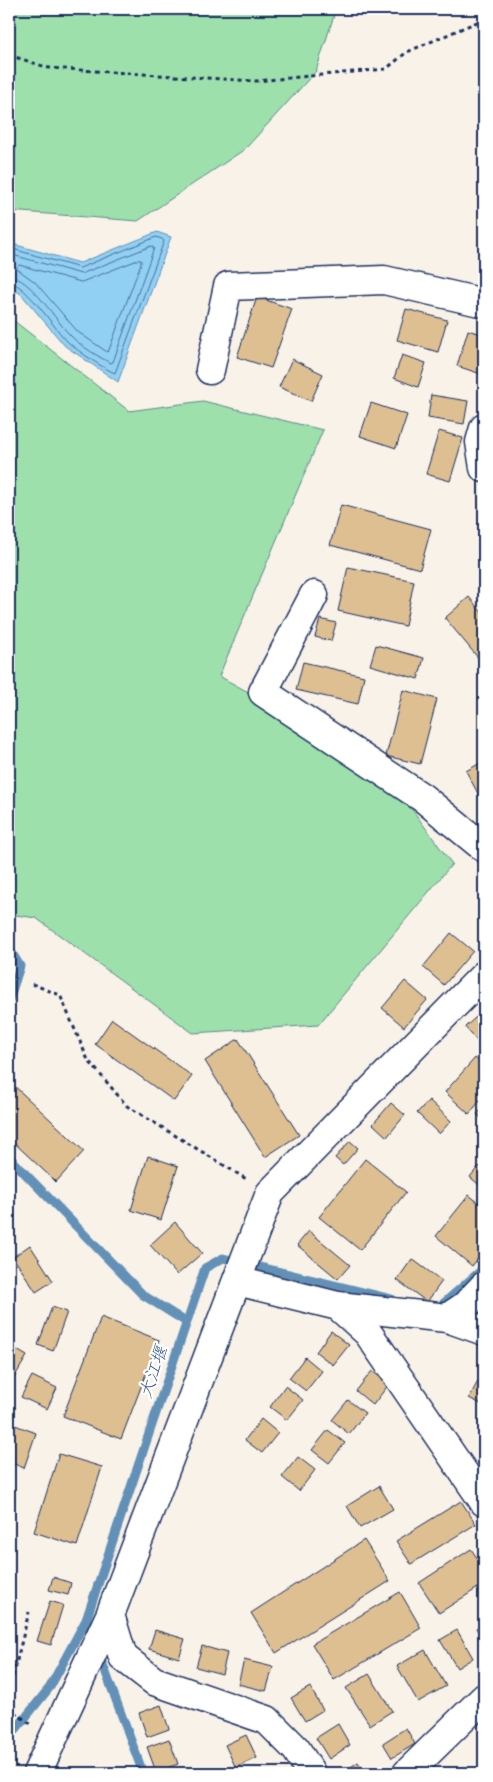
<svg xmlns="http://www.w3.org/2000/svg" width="493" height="1782" viewBox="0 0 493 1782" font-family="'Comic Neue','Klee One',sans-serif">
<rect width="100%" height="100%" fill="#f8f2e9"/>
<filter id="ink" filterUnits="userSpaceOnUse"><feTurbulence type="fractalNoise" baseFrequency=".02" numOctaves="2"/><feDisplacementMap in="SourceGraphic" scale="10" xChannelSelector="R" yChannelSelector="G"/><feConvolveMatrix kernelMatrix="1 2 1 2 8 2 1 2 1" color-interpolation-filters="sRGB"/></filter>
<g filter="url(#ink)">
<path fill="#9de0ac" stroke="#5c8885" d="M9,9H336L316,71L245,149L138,221L9,211Z
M9,317L129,411L203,401L323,430L219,676L378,763L452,864L318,1025L193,1033L36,918L9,914Z"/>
<path fill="#91d0f2" stroke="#6290b7" d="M157,232L171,237L118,382L65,346L21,294L9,286V243L80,263Z"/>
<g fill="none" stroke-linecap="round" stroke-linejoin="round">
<path stroke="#4a6f99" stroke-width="1" d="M9,248L80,268L156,237L162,239L164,241L115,373C104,369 78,351 69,343C54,329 27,284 9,282
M9,254L81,274L151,246L154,248L113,362L111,363C100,358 81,346 72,337C56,322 31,277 9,276
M138,260H141V263L109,350L107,352L78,332L35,282L16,268L19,265L81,282Z"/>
<path stroke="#6290b7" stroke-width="9" d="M9,948L20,966L9,1000
M9,1157L143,1295L186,1322
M436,1310L484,1268
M93,1637L86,1620L205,1268L223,1258L392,1299
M99,1654L143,1773
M9,1738L50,1687L86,1620"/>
</g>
<path fill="#debf91" stroke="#1b2f5e" d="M257,297L292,309L271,368L237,357Z
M406,309L447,320L438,352L397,340Z
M468,330L484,335V375L457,366Z
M402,355L426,363L418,387L394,378Z
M292,359L323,374L311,401L279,387Z
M431,395L468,401L464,424L428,418Z
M371,403L407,415L396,448L360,436Z
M439,431L463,438L450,481L426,474Z
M341,505L431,529L420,569L330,545Z
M348,567L414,581L405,626L338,611Z
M469,597L484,615V665L445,618Z
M320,619L336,623L331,641L315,637Z
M376,645L424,658L418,679L370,665Z
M303,662L364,676L358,704L296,690Z
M403,690L437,699L420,764L386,756Z
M484,761V803H483L466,771Z
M451,933L473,951L444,985L423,967Z
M405,981L427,1000L404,1027L382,1008Z
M484,1010V1049L465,1027Z
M112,1019L192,1076L174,1101L95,1044Z
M238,1039L299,1135L265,1157L205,1061Z
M475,1058L484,1066V1096L469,1114L445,1092Z
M9,1081L84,1151L56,1182L9,1138Z
M429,1100L451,1121L439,1134L417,1113Z
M391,1103L405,1115L387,1137L373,1124Z
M484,1107V1121L477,1114Z
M350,1141L358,1148L343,1165L335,1158Z
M148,1156L178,1166L161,1220L131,1210Z
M365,1159L406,1192L360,1250L319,1217Z
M479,1166L484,1171V1189L470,1177Z
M469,1195L484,1207V1251L472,1266L436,1236Z
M175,1222L202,1253L177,1275L150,1245Z
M309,1231L350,1265L338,1279L297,1245Z
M30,1245L53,1281L36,1292L13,1257Z
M412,1259L442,1281L427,1302L397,1280Z
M52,1307L67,1312L53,1351L38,1345Z
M101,1317L159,1340L121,1439L63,1416Z
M331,1331L349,1345L333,1365L316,1352Z
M17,1350L27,1356L12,1381L9,1378V1365Z
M305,1357L322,1371L306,1391L289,1378Z
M484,1370V1402L483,1405L469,1398Z
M372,1371L389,1384L373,1405L356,1391Z
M32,1376L57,1388L47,1409L21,1397Z
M285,1386L303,1400L287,1420L270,1407Z
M348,1400L365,1413L349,1434L332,1420Z
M261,1419L278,1433L262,1453L245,1440Z
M15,1425L36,1433L24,1468L9,1462V1441Z
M328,1430L345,1443L329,1463L312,1450Z
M59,1454L102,1467L77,1546L34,1532Z
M298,1457L315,1470L299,1491L282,1477Z
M379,1486L393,1509L360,1528L347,1506Z
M461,1501L476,1524L411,1564L396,1541Z
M364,1540L390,1581L276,1653L251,1613Z
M471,1549L484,1568V1584L439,1613L419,1583Z
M53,1577L71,1583L68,1595L49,1590Z
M400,1592L421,1628L334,1680L312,1644Z
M50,1601L63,1605L51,1645L37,1641Z
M484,1623V1643L476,1628Z
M155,1630L185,1639L179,1658L149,1649Z
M457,1630L473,1658L457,1668L440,1640Z
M202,1646L227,1653L222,1674L196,1667Z
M425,1650L446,1686L418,1702L397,1666Z
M244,1660L273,1667L266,1691L238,1684Z
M369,1674L392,1711L370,1725L346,1688Z
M310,1687L323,1710L305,1721L291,1698Z
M161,1705L169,1729L147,1737L139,1713Z
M338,1724L350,1745L329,1759L316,1738Z
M406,1728L415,1744L392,1758L383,1743Z
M246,1735L257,1758L236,1768L225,1745Z
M169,1739L178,1764L156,1772L147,1747Z
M358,1762L366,1773H342Z"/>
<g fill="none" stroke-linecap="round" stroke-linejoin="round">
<g stroke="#1b2f5e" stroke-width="31">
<path id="minor" d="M210,370L228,286L384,280L484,303
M484,428L480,442L484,468
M314,595L263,692L423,798L484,848
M237,1281L338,1306L368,1333L484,1502
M338,1306L447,1318L465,1306L484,1286
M447,1318L484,1331
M110,1615L123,1657L154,1681L267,1720L296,1749L311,1773
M37,1773L110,1615L270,1193L484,975
M407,1773L484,1698"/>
</g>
<path stroke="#1b2f5e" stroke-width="3" stroke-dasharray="4 4" stroke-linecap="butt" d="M9,55L49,68L256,81L386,69L407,52L484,19
M32,984L60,995L88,1060L127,1106L248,1180
M9,1692L29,1612
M9,1698L11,1710L31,1724
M465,1773L484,1767"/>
<use href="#minor" stroke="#fff" stroke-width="28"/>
</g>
</g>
<g text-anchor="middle" stroke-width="4.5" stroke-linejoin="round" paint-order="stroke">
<g font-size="18" font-style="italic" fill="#3e5f8a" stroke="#fff">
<text transform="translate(153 1372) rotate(-71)" y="6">大江堰</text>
</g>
</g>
<rect width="493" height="1782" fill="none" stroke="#fff" stroke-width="30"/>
<rect x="15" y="15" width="463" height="1752" fill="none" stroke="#1b2f5e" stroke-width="2" filter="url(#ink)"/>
</svg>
